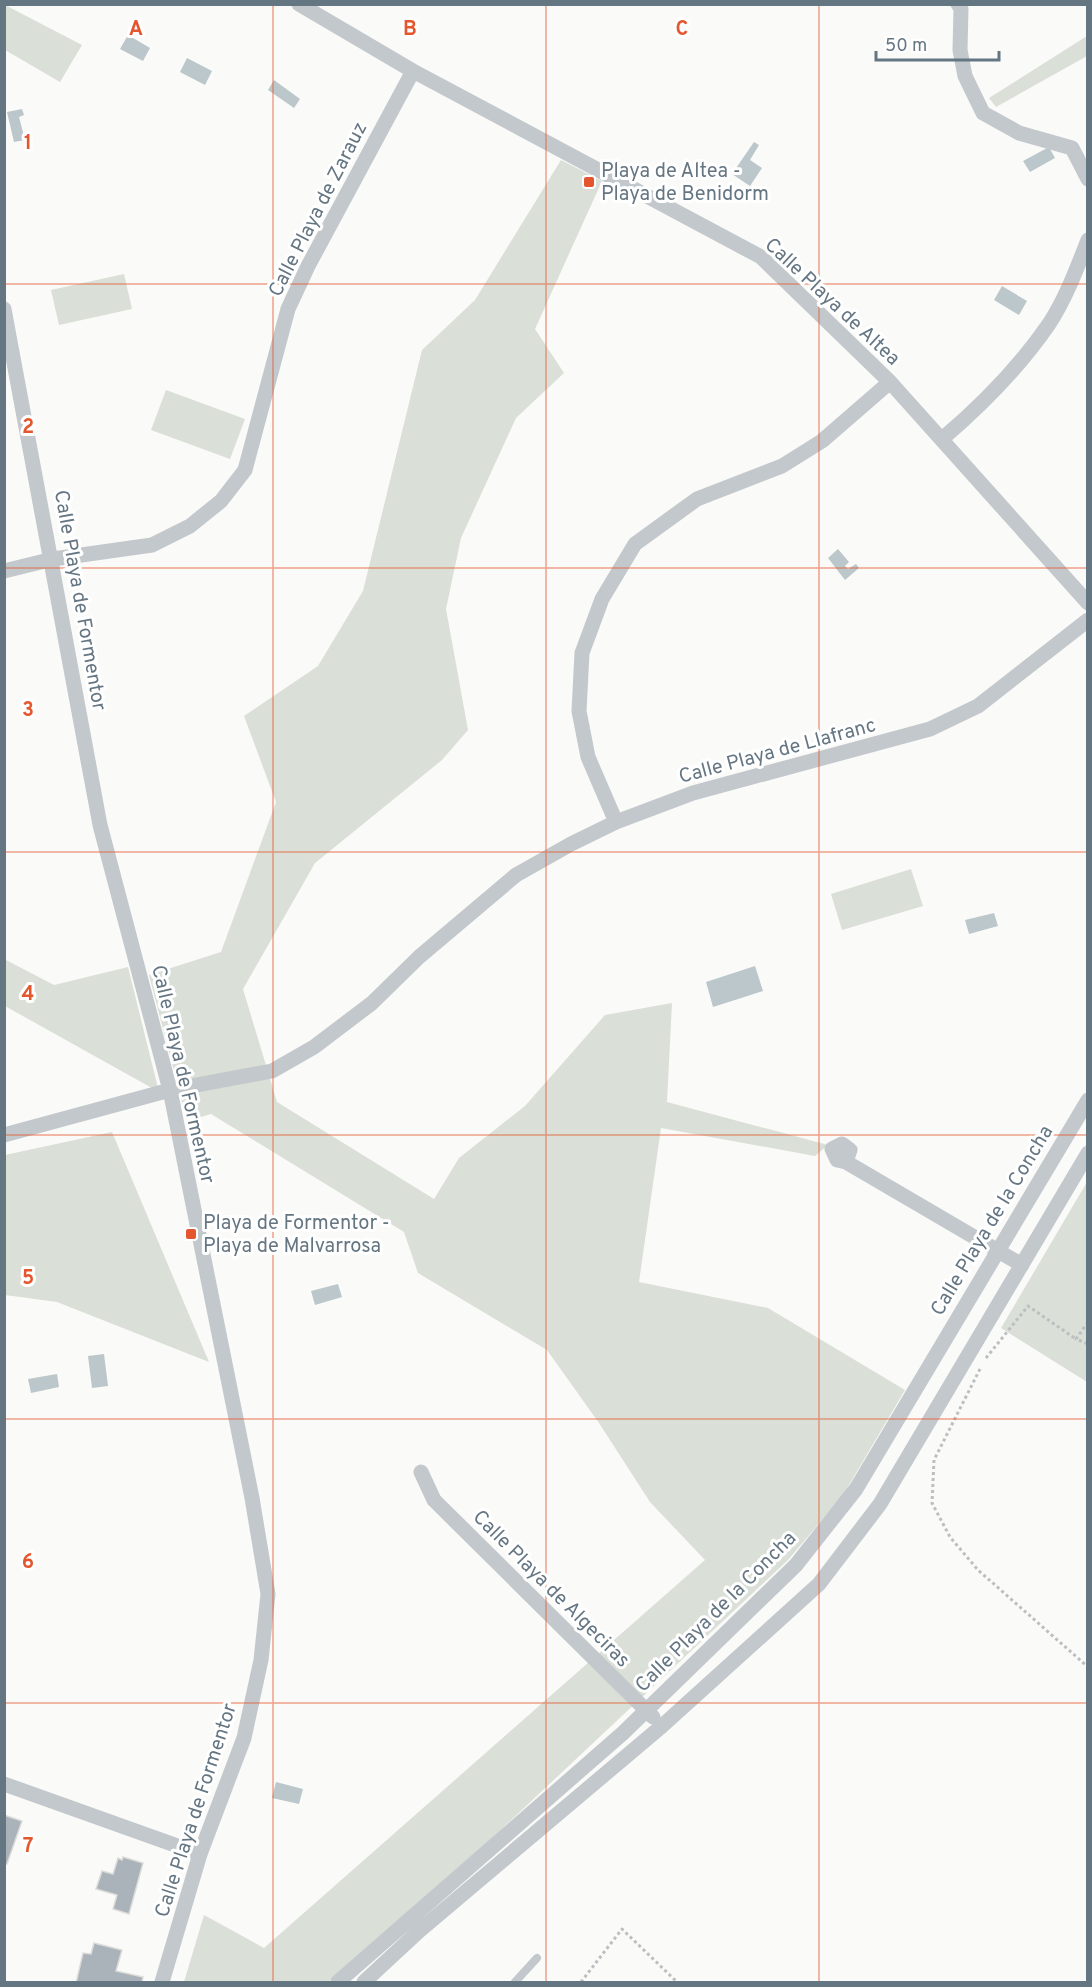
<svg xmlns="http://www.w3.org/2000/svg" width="1092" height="1987" viewBox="0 0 1092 1987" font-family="Overpass,sans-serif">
<rect width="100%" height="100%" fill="#fafaf8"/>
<path fill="#dadfd7" d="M5,5L82,45L60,82L5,50Z
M1087,36V56L996,107L989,98Z
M561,160L602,181L535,329L564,373L516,418L461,538L446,609L468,730L442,760L315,863L243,989L277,1102L434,1199L459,1158L525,1106L605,1015L672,1003L667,1102L828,1145L815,1156L661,1128L639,1282L768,1308L905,1390L843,1495L788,1560L492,1838L328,1982H184L204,1915L264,1948L705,1560L650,1502L599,1423L547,1350L418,1273L404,1232L211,1114L187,1121L149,975L221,952L276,802L244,716L318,666L363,591L422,350L475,300Z
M124,274L132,309L59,325L51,290Z
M166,390L245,419L230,459L151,430Z
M911,869L923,906L842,930L831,894Z
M4,959L54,985L128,967L159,1092L5,1006Z
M112,1132L209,1362L57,1302L5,1295V1155Z
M1087,1182V1382L1001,1328Z"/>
<path fill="#bbc7cb" d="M128,35L150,48L143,61L120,49Z
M187,58L212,71L205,85L180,72Z
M274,80L300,99L294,108L268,90Z
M22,109L24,115L19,117L25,140L14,142L7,112Z
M754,142L759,145L750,160L762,168L750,186L732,174Z
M1049,147L1055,158L1030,172L1023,161Z
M1002,286L1027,301L1019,315L994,300Z
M838,549L849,562L845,566L848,569L856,564L859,568L845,580L828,558Z
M994,913L998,926L969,934L965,920Z
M755,966L763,991L713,1007L706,982Z
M338,1284L342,1297L315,1305L311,1291Z
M104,1354L108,1386L92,1388L88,1356Z
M57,1374L59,1387L31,1393L28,1379Z
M276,1782L303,1789L299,1804L272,1798Z"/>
<path fill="#aab3b9" stroke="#dcdcda" stroke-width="1.5" d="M4,1815L22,1821L7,1864H4Z
M123,1857L143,1863L129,1914L113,1909L117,1895L96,1889L102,1871L113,1874L118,1858L122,1860Z
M94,1943L122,1950L116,1971L143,1977L142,1983H76L83,1953L91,1954Z"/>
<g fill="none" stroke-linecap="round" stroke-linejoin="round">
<path stroke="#bbbfc2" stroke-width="3" stroke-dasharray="3 3" stroke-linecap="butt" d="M1088,1322L1076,1339L1088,1344
M986,1358L1028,1306L1076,1339
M980,1369L934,1460L932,1503L950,1537L978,1570L1088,1667
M581,1982L622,1929L677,1982"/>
<path stroke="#c3c8cc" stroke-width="8" d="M515,1982L537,1958"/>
<path stroke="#c3c8cc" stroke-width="15" d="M299,4L413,71L761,257L890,382L1088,603
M958,4L961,9L960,50L965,76L983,113L1019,133L1072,148L1088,179
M4,309L100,825L170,1090L252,1498L268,1594L261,1660L244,1738L200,1854L162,1982
M942,439C981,406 1020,366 1049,324C1066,298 1077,268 1088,240
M4,571L53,559L152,545L190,526L221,501L245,470L288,309L308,266L413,71
M616,822L588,757L579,711L582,653L602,599L635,544L697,499L782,466L822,441L890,382
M4,1135L170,1090L272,1071L314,1047L372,1003L419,957L516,875L571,844L616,822L693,793L930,729L978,706L1088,620
M842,1144L850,1150L846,1162L837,1160L832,1149Z
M846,1162L1022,1265
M421,1472L434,1500L653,1717
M4,1784L200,1854
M338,1982L623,1733L796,1565L856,1489L1088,1100
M364,1982L419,1931L662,1726L819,1584L880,1504L1088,1153"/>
</g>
<path fill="none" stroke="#e4572e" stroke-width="1.5" stroke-opacity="0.55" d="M273,4V1982M546,4V1982M819,4V1982M4,284H1088M4,568H1088M4,852H1088M4,1135H1088M4,1419H1088M4,1703H1088"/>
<g fill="#e4572e" stroke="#fff" stroke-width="2">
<rect x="583" y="176" width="12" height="12" rx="3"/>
<rect x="185" y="1228" width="12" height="12" rx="3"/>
</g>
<g text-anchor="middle" stroke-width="6" stroke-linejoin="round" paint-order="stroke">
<g font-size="20" fill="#657683" stroke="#fff" text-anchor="start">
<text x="601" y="177">Playa de Altea -<tspan x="601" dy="23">Playa de Benidorm</tspan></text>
<text x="203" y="1229">Playa de Formentor -<tspan x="203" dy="23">Playa de Malvarrosa</tspan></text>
</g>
<g font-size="20" fill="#657683" stroke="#fff">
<text transform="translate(317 209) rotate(-63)" y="7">Calle Playa de Zarauz</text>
<text transform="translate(833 301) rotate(43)" y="7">Calle Playa de Altea</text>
<text transform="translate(81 600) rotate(80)" y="7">Calle Playa de Formentor</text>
<text transform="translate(777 750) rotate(-15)" y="7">Calle Playa de Llafranc</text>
<text transform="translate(184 1074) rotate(77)" y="7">Calle Playa de Formentor</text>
<text transform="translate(991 1220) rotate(-59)" y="7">Calle Playa de la Concha</text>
<text transform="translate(552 1588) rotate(45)" y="7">Calle Playa de Algeciras</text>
<text transform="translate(715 1611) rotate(-45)" y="7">Calle Playa de la Concha</text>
<text transform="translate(195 1810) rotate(-72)" y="7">Calle Playa de Formentor</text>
</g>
</g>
<g font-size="20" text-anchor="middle" font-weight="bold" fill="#e4572e" stroke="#fff" stroke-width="6" stroke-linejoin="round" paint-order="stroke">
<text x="136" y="35">A</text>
<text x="410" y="35">B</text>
<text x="682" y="35">C</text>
<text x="28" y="149">1</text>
<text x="28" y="433">2</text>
<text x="28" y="716">3</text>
<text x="28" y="1000">4</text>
<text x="28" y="1284">5</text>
<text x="28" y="1568">6</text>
<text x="28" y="1852">7</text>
</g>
<rect width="1092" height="1987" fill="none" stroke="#657683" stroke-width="12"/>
<path d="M876 51v9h123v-9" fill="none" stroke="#657683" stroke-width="3"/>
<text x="885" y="51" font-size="18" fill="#657683" stroke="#ffffff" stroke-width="4.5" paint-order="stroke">50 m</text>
</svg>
